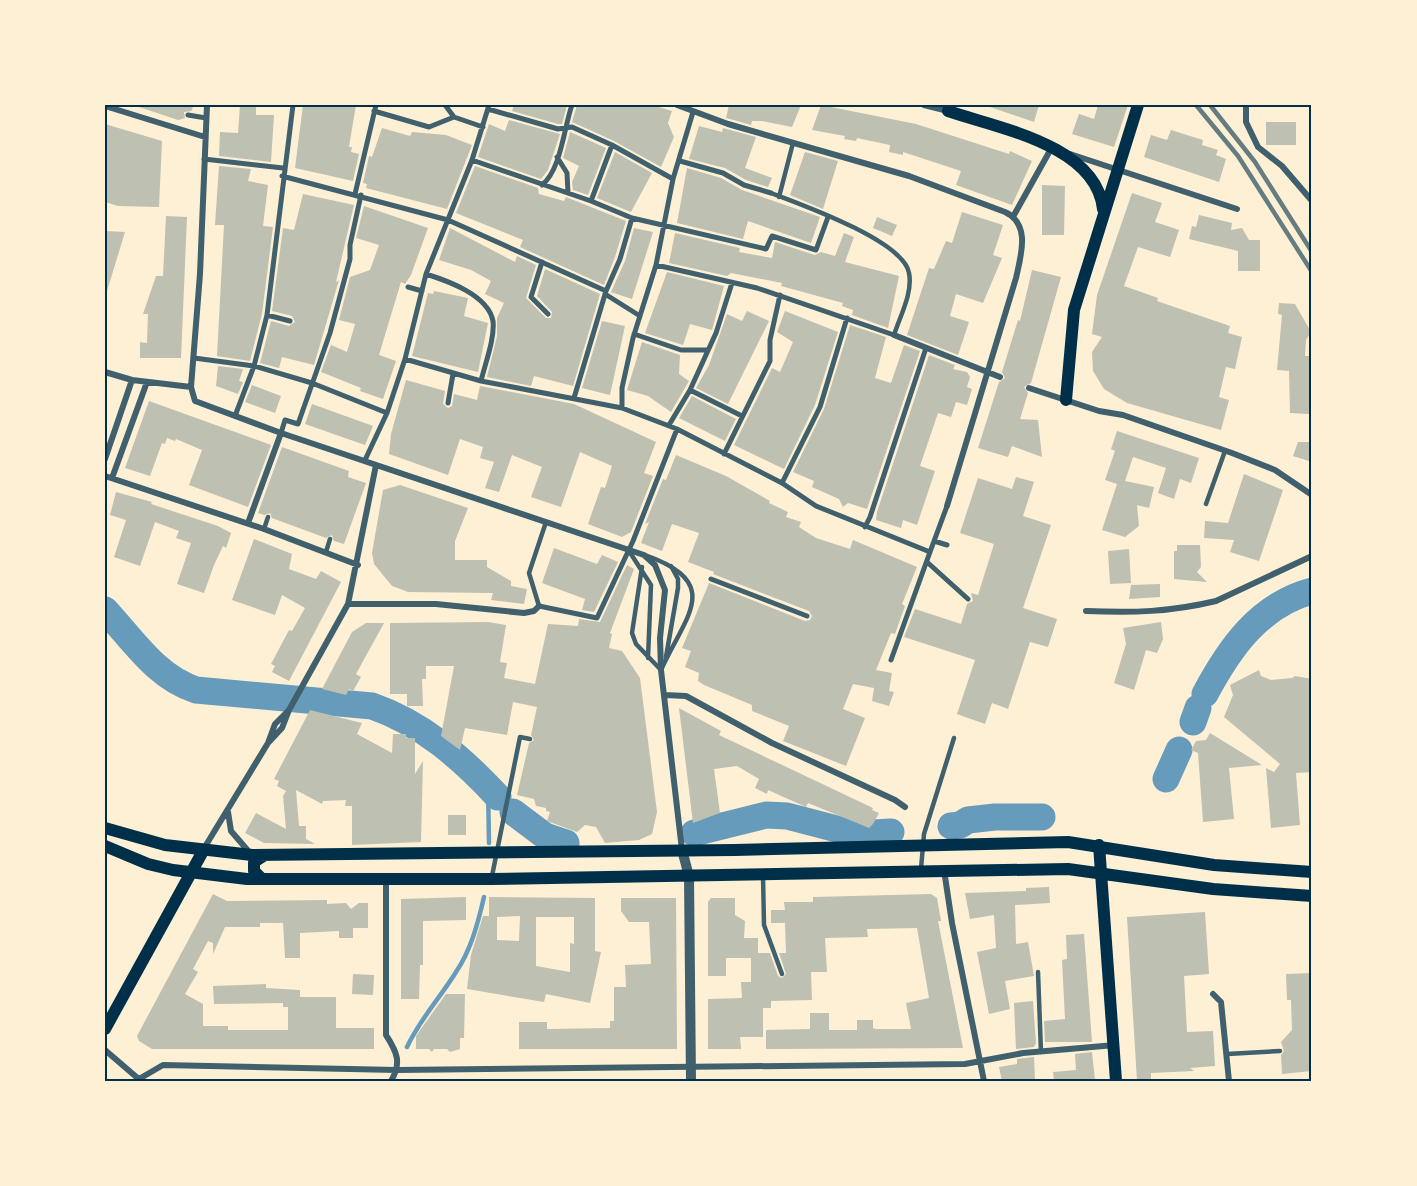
<svg xmlns="http://www.w3.org/2000/svg" width="1417" height="1186" viewBox="0 0 1417 1186" font-family="Overpass,sans-serif">
<rect width="100%" height="100%" fill="#fdf0d5"/>
<g fill="none" stroke-linecap="round" stroke-linejoin="round">
<path stroke="#669bbc" stroke-width="4.5" d="M488,787L489,843
M407,1047C420,1019 440,998 456,972C471,950 478,923 484,897"/>
<path stroke="#669bbc" stroke-width="27" d="M105,610C133,640 156,677 196,690L372,706C422,723 463,759 498,797
M1205,694C1229,649 1259,605 1312,591
M1193,722L1198,708
M1166,779L1179,750
M513,812L545,836L566,843
M951,826L960,825L968,820L995,817H1042
M694,833L766,815L787,816L856,834L891,832"/>
</g>
<path fill="#bec0b2" fill-rule="evenodd" d="M140,105H194L191,111L184,112L185,118L178,120L139,107Z
M240,105H256V115H274L271,162L219,156L220,132L238,133Z
M303,105H356L349,147H352L351,152L359,154L353,181L295,168Z
M514,105H567L562,124H558L512,111Z
M577,105H652L672,111L668,123L674,137L661,167L614,141L572,122Z
M729,105H801L792,127L762,121H752L751,125L730,119L726,118Z
M821,105L916,124L1009,154L1010,151L1032,161L1012,205L956,185L961,171L903,152V155L889,152L890,145L857,138L856,141L844,139L845,136L812,130Z
M991,105H1039L1034,122L990,107Z
M1098,105H1128L1114,147L1072,134L1079,114L1094,119Z
M509,120L560,134L548,170L541,179L478,157L489,124L505,131Z
M1266,122H1296V145H1266Z
M105,124L162,141L159,207L118,206L105,202Z
M699,126L722,132L723,128L756,137L745,168L772,178L768,187L746,180L725,168L689,159Z
M382,128L410,136L412,132L446,135L472,145L447,209L366,188L367,184L363,183L369,156L372,157Z
M1171,130L1203,140L1202,145L1218,150L1216,155L1226,159L1219,182L1144,157L1151,135L1167,140Z
M570,132L606,148L588,195L573,190L572,182L579,166L563,158Z
M615,152L652,173L631,212L597,198Z
M805,152L838,161L823,209L790,195Z
M219,166L251,169L248,181L268,185L263,226L273,227L262,314L250,361L217,356L224,225H215Z
M475,166L538,188L539,194L564,201L566,197L626,221L615,257L604,285L520,247L523,240L456,213Z
M687,168L721,178L742,190L820,217L811,243L748,221L743,239L677,223Z
M1042,185L1065,186L1064,235H1042Z
M1132,193L1162,203L1155,222L1179,230L1170,257L1138,247L1124,286L1158,298L1157,301L1230,326L1228,333L1242,337L1235,369L1226,367L1219,397L1229,400L1221,430L1127,403L1104,389L1093,371L1092,352L1102,337L1092,334L1097,295Z
M303,194L354,205L336,282L339,280L314,365L282,357L279,368L260,363L271,321L289,326L295,322L292,316L272,311L283,228L294,230Z
M364,206L428,228L411,275L405,284L401,282L379,355L396,361L383,399L360,391L361,388L321,372L331,345L347,352L355,324L339,320L350,277L370,270L379,245L356,238Z
M962,212L1003,225L993,255L1002,258L983,303L956,294L950,316L969,322L958,355L907,335L929,268L934,269L946,241L952,243Z
M1199,215L1232,223L1231,230L1242,228L1249,240H1260V271H1238V251L1189,239L1192,226L1196,227Z
M166,216L187,217L181,358H140V342L147,343L148,314H143L156,276H163Z
M877,217L897,225L892,236L873,228Z
M450,228L515,262L517,256L536,265L526,298L546,318H551L552,312L537,296L545,269L600,294L573,386L534,376L531,386L487,377L497,336V318L504,303L485,294L491,281L471,270L439,260Z
M634,228L653,232L632,299L611,292L625,261Z
M105,231L125,232L107,291H105Z
M675,233L740,248L739,252L772,258L775,242L815,255L821,252L835,256L844,233L854,237L845,262L899,276L888,328L852,315L853,310L842,306L843,303L781,286L782,283L731,273L727,276L669,263Z
M1032,270L1061,277L1031,383L1024,387L1028,393L1020,419L1038,420L1042,457L1012,446L1008,457L978,448L999,382L1005,378L1002,372L1018,320L1020,321Z
M667,272L724,286L712,330L690,324L683,345L645,333Z
M434,291L468,298L464,316L488,323L478,372L412,356L428,293L433,294Z
M1279,303L1295,304L1311,332L1306,340L1305,356H1312L1309,414L1290,413L1289,371L1277,370L1282,315L1278,314Z
M747,311L769,321L728,404L696,388L709,365L727,314L742,321Z
M785,311L838,332L815,405L784,469L734,445L772,368L780,372L793,342L777,332Z
M602,321L625,326L610,395L582,388Z
M850,325L886,337L875,378L891,383L904,345L920,351L867,509L848,503L843,507L839,499L812,487L814,481L793,472L824,409Z
M642,342L680,355L679,374L689,381L671,412L648,396L627,390Z
M929,355L955,365L953,369L967,372L970,377L967,387L972,389L967,405L956,402L951,417L938,413L920,466L935,471L917,525L903,520L901,528L876,520L877,512Z
M218,366L243,369L239,381L243,382L238,394L216,386Z
M406,380L445,391L443,404L448,408L452,406L454,394L477,400L480,386L574,404L656,442L644,473L653,476L631,532L622,537L588,524L601,487L605,488L612,466L580,452L561,507L531,497L542,467L512,455L499,492L485,488L494,462L480,458L483,447L460,439L448,475L389,454L391,434Z
M252,385L281,396L275,413L245,402Z
M692,396L736,419L725,441L679,418Z
M149,401L271,445L248,507L189,485L202,450L176,439L175,441L167,438L165,444L162,443L150,476L125,468Z
M312,404L373,426L365,445L305,424Z
M1117,431L1199,458L1191,483L1180,479L1174,499L1158,493L1166,468L1133,457L1125,481L1154,487L1149,508L1137,505L1139,526L1125,537L1102,530L1117,484L1105,480L1115,451L1111,449Z
M1298,442H1312V462L1293,456Z
M282,447L349,471L348,477L366,483L344,544L334,541L332,535L326,538L272,518L270,513L264,515L258,513Z
M676,455L726,476L770,501L769,503L788,512L786,517L801,522L799,527L816,538L850,549L853,540L917,567L902,604L905,606L895,634L891,633L876,670L892,673L889,691L894,692L889,706L872,701L874,688L853,684L843,709L865,718L846,766L783,741L789,726L752,711V705L704,685L698,681L699,673L685,667L691,651L682,648L709,583L805,621L810,620L812,616L809,611L713,574L714,572L688,562L699,533L672,524L662,551L641,543L649,522L645,524L663,479L666,480Z
M1244,474L1283,490L1259,561L1230,552L1234,540L1204,538L1205,521L1228,523Z
M1016,477L1034,482L1023,516L1051,525L1023,608L1057,619L1048,647L1030,642L1008,709L992,703L985,724L957,714L975,660L904,637L915,609L961,624L967,604L973,601L971,593L978,595L994,544L960,533L978,478L1012,489Z
M400,485L468,508L455,541V560H487V567L511,581V586L527,589L524,604L491,600L493,593L408,592L392,586L374,564L372,553L383,490Z
M116,492L152,502L151,504L218,526L231,533L226,548L223,546L214,565L204,593L177,584L191,543L176,538L179,531L155,522L140,566L114,557L126,520L110,515Z
M254,539L292,554L289,569L316,579L321,571L341,582L289,681L272,672L275,666L271,664L289,630L292,631L305,608L282,595L275,615L232,600Z
M1177,545H1200L1201,567L1197,572L1207,582L1174,579V551H1177Z
M554,548L597,564L602,555L618,562L594,612L582,610L585,599L542,583Z
M1129,549L1131,583L1110,584L1108,551Z
M627,565L634,569L610,633L612,634L609,648L622,651L640,678L657,812L652,834L639,840L605,843L596,827L585,825L577,832L547,821L550,812L546,811V808L536,806L534,799L517,795L529,743L534,740L531,735L537,707L513,702L507,735L465,728L460,750L441,736L454,666H426V679H422L423,706H407V694H390V623L488,622L506,625L500,662L507,663L504,678L535,684L548,624L578,626L579,619L600,622Z
M1160,584V597L1129,599L1131,585Z
M1161,622L1163,639L1157,653L1146,650L1134,690L1114,683L1126,644L1123,628Z
M366,623H384L356,674L361,677L353,691L349,689L346,695L322,689L352,632Z
M1259,670L1261,676L1271,680L1292,678L1295,676L1312,679V772L1296,773L1300,825L1271,828L1266,768L1274,772L1280,764L1224,717L1233,695L1230,685Z
M679,708L721,731L719,735L873,808L872,810L879,813L873,824L869,828L808,803L806,807L768,790L767,794L755,788L759,779L737,766L714,769L720,813L693,823Z
M310,710L362,723L357,734L392,753L393,734H406V738H415V774L423,761L421,842L352,845V806H345L346,800L323,801L322,804L296,790L299,826H306V839L315,844L264,843L245,833L256,813L286,829L283,796L286,791L277,786L279,781L274,779Z
M1210,733L1262,765L1229,768L1234,819L1203,822L1198,753L1191,750L1196,741L1206,740Z
M448,815H466V835H448Z
M1049,887L1050,903L1015,905L1016,944L1028,942L1034,976L1005,981L1010,1009L989,1014L977,952L996,948L994,915L970,919L965,893L1026,891V888Z
M213,894L227,901L327,900V904L346,903L351,909L359,903H368V928H353V938H339V931L300,933V958H285L283,923H260V927H225L213,954V943L208,941L193,969L198,972L185,994L203,1004V1026H228V1030H288V1007H283V1003L214,1004L213,986L266,984V988L300,990V997H336V1028H374V1049H152L139,1041L137,1036Z
M931,894L937,898L941,921H938L963,1048L766,1049V1030L810,1029V1013H829V1030H857V1020H873V1028L876,1029H911L906,1003L929,998L917,928L867,929L868,937L825,938L827,972H811L812,1000L771,1001V1008H763V1037H740L741,1049H708V999L742,998L741,982H751V958H726V976H708V902L711,898H735V915L745,921L744,938H758V953H770L778,976L782,978L786,974L779,953H786L785,923H771V910H785L784,902H813V897Z
M466,897V920L423,921V965H420L419,999H401V899Z
M489,897L595,898V951L601,952L590,1003L546,994L544,1002L467,989L471,955L483,916H489ZM520,916L519,941L497,940V917ZM536,917H574V944L570,943V972L536,966Z
M621,898H676L677,1049H519V1022H547V1029L610,1028V1021H614V987H626L625,965L651,964L649,922H629L621,911Z
M1205,912L1209,974L1184,976L1187,1032L1213,1031L1215,1066L1190,1068L1194,1071L1151,1073V1081H1137L1127,917Z
M1084,934L1092,1042H1045L1044,1021L1065,1019L1062,960L1067,959L1066,935Z
M1312,973V1071L1282,1074L1281,1055L1284,1051L1281,1042L1292,1030L1291,1000H1287L1286,974Z
M353,974L374,975L373,995L352,994Z
M446,994H465L464,1038H460V1049L450,1052L447,1049H434L432,1052L429,1049H416V1036Z
M1033,1001L1036,1043L1034,1047L1016,1049L1014,1003Z
M1092,1052L1095,1081H1054L1053,1072L1076,1070L1075,1054Z
M1034,1057L1035,1081H1002L999,1067L1017,1064V1059Z"/>
<g fill="none" stroke-linecap="round" stroke-linejoin="round">
<path stroke="#3f606c" stroke-width="4.5" d="M771,193C800,204 904,241 909,273C913,293 900,316 894,335
M779,197L793,143
M1206,504L1225,451
M264,529L268,517
M629,551L651,585L648,658
M326,552L330,539
M642,567L632,633L636,644L661,670C686,615 724,583 645,555
M539,606L529,573L546,522
M666,657L678,588V579L671,566
M921,869L924,834L954,738
M763,875L764,925L782,974
M492,876L520,737L530,739
M1038,972L1041,1052
M1227,1054L1280,1051"/>
<path stroke="#3f606c" stroke-width="5" d="M445,105L454,117
M488,109L558,129L572,127L612,145L673,179
M374,111L429,127L454,117L483,127
M188,115L206,118
M557,157L567,173L568,193
M204,159L283,168
M472,160L591,201L632,218L766,249L772,236L816,250L828,217
M680,161L723,173L744,185L771,193
M282,176L448,220L606,291
M542,185C561,170 564,127 572,105
M355,194L376,105
M591,201L612,145
M542,262L531,297L548,314
M656,265L757,288L894,335
M426,274C448,281 488,295 493,321C495,338 485,364 481,381
M408,287L422,291
M605,294L640,316
M267,315L290,321
M634,334L681,350H708
M194,358L254,366L312,383L387,413
M405,359L481,381L622,408L677,429L782,483L816,506L930,552L891,660
M690,390L742,416
M574,398L606,291L620,259L632,218
M448,403L453,374
M622,408V388L633,338L656,265L673,179L693,112
M235,416L254,366L267,315L293,105
M669,425L690,390L716,333L732,283
M281,433L285,420L298,424L330,333L350,259V245L361,195
M724,454L770,361V340L780,295
M365,460L387,413L405,359L426,274L472,160L489,105
M782,483L820,407L847,318
M865,527L870,517L926,348
M934,541L947,545
M930,552L947,506
M927,562L968,599
M711,579L807,616
M539,606L597,618L633,541L677,429"/>
<path stroke="#3f606c" stroke-width="6" d="M207,105L200,274L191,387L195,401L281,433L644,555L655,565L665,590L660,638L661,670L682,850
M677,105L728,124L909,176L1005,212C1031,224 1021,255 1016,278L947,506
M924,105L948,111
M1246,105V122L1258,147L1282,166L1312,201
M105,106L205,137
M1070,154L1237,209
M1014,215L1052,147
M894,335L1000,377
M105,372L132,380L191,387
M1029,388L1099,411L1123,415L1232,453L1275,470L1312,495
M105,459L132,380
M105,476L264,529L358,565
M112,478L147,382
M248,523L281,433
M348,604H436L524,613L534,611L539,606
M1086,611C1133,613 1170,612 1216,601L1312,556
M665,695L686,696L772,743L895,800L905,807
M268,743L275,724L288,711
M228,812L231,831L250,853
M203,850L268,743L282,728L289,710L348,604L376,465
M944,870L952,923L984,1081
M386,879V1035C397,1052 402,1063 391,1081
M1213,994L1221,1002L1229,1081
M105,1050L141,1081
M139,1079L163,1065L397,1070L965,1064L1023,1053L1115,1045"/>
<path stroke="#3f606c" stroke-width="10" d="M682,850L689,876L691,1081"/>
<path stroke="#003049" stroke-width="12" d="M950,105L948,111C998,128 1096,145 1103,209
M1066,400L1074,310L1138,105
M105,828L165,845L252,855L735,850L1068,842L1214,865L1312,872
M1099,845L1116,1081
M105,846L148,864L173,870L247,879H491L1068,869L1213,889L1312,896
M261,878L254,871V862L265,855
M105,1029L203,851"/>
<path stroke="#657d81" stroke-width="4.5" d="M1196,105L1238,156L1312,272
M1210,105L1255,162L1312,252"/>
</g>
<rect width="1417" height="1186" fill="none" stroke="#fdf0d5" stroke-width="213"/>
<rect x="106" y="106" width="1204" height="974" fill="none" stroke="#003049" stroke-width="2"/>
</svg>
